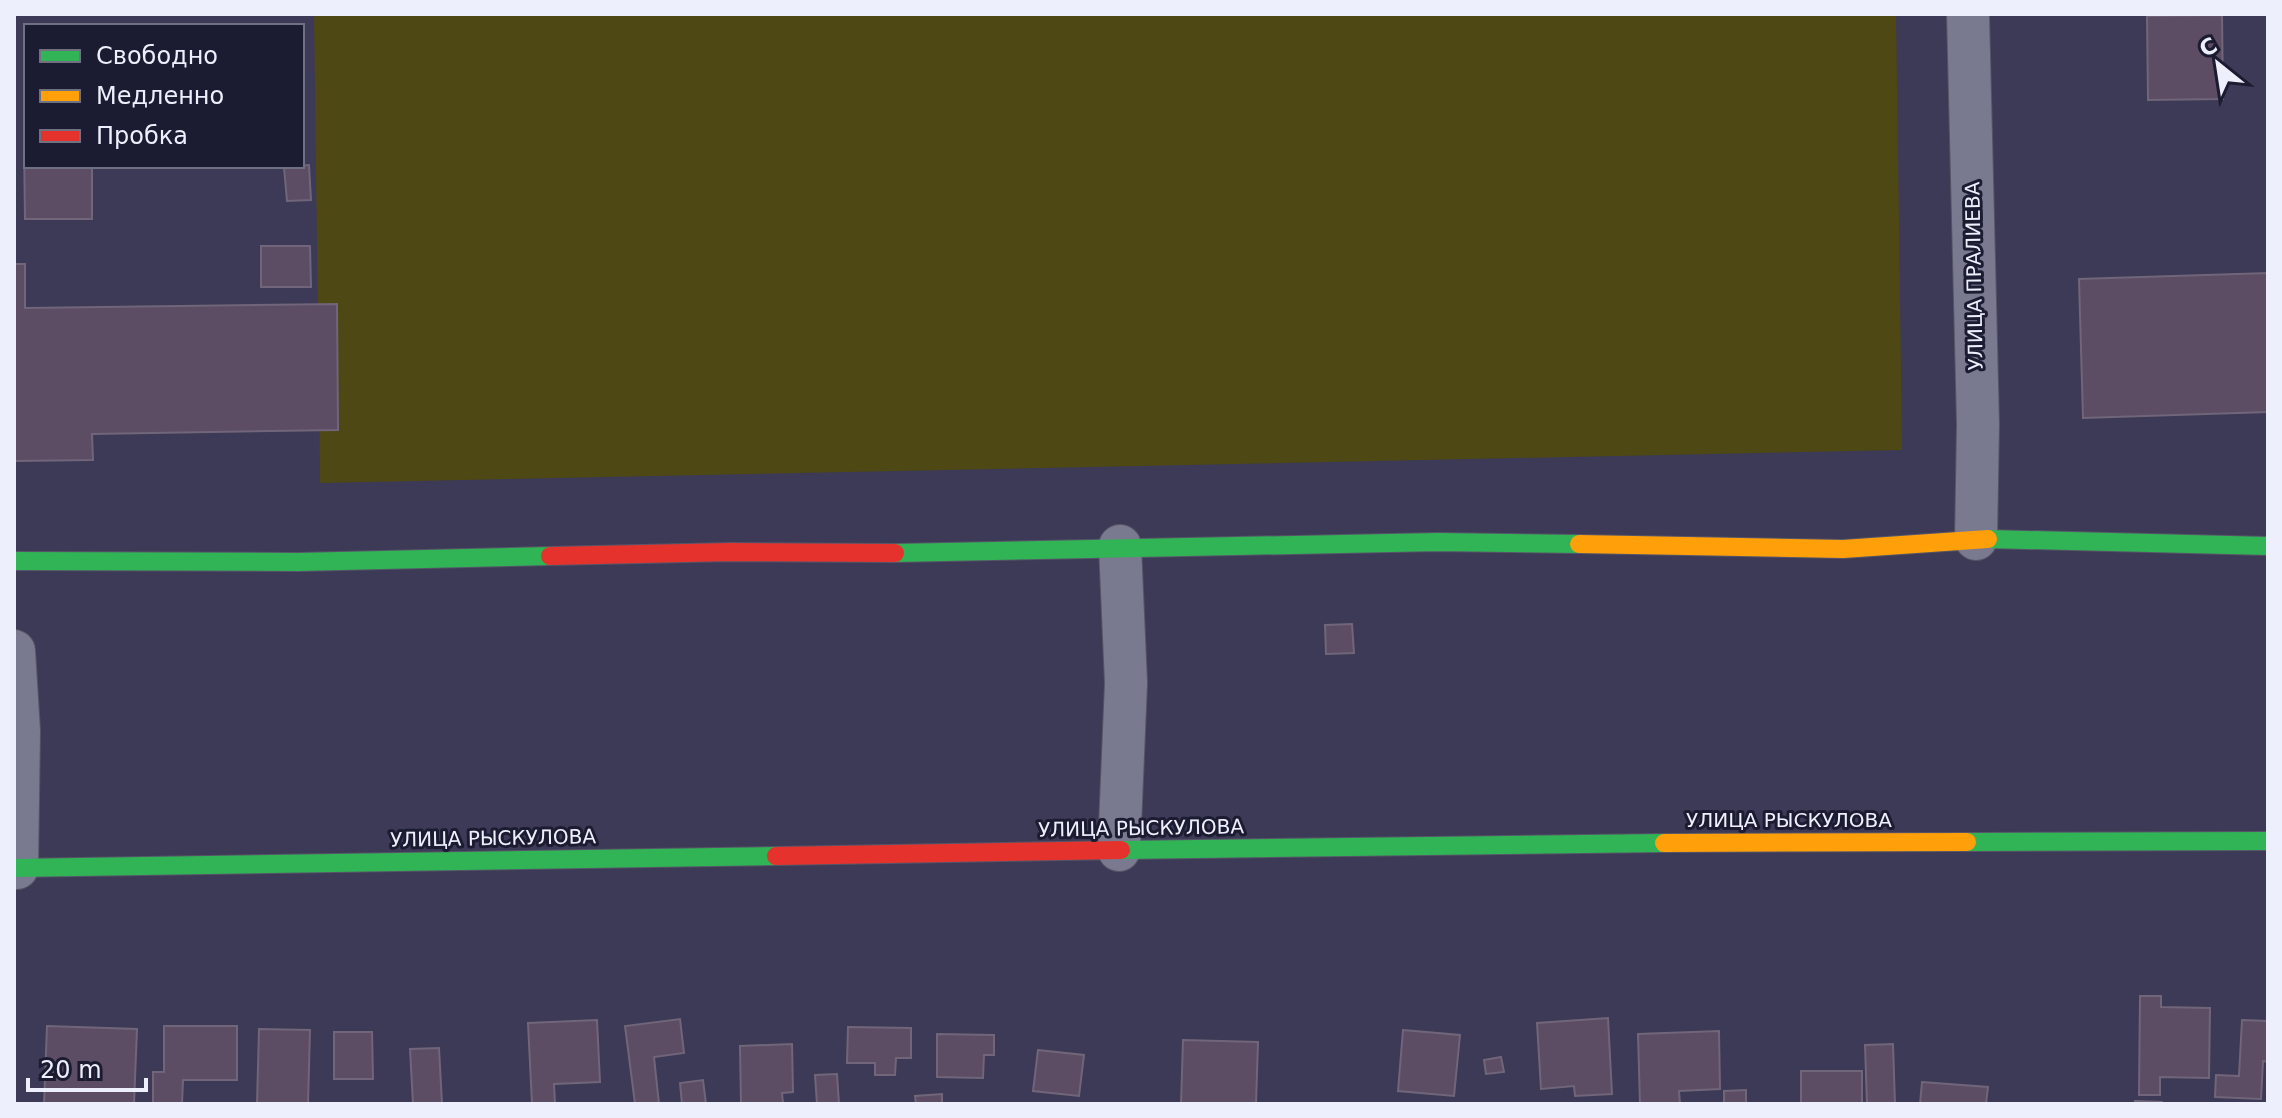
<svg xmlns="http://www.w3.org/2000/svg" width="2282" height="1118" viewBox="0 0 2282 1118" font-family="'DejaVu Sans',sans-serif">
<rect width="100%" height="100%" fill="#3c3a56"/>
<path fill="#4e4814" d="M314,14H1896L1902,450L320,483Z"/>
<path fill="#5c4d64" stroke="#716579" stroke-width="2" d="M2222,15L2223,99L2148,100L2147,16Z
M24,144L26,166H92V219H25Z
M309,165L311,200L287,201L284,167Z
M261,246H310L311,287H261Z
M14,264H25V308L337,304L338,430L92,434L93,460L14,461Z
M2268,273V412L2083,418L2079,279Z
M1352,624L1354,653L1326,654L1325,625Z
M2140,996H2161V1007L2210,1008L2209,1078L2160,1077V1095H2139Z
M1608,1018L1612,1094L1575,1096L1574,1086L1541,1089L1537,1023Z
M680,1019L684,1053L654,1057L659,1104H635L625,1026Z
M597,1020L600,1082L554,1084L555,1104H532L528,1023Z
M2242,1020L2268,1021V1062L2263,1061L2261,1099L2215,1097L2216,1075L2239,1076Z
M47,1026L137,1029L134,1104H44Z
M164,1026H237V1080H183L182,1104H153V1072H164Z
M848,1027L911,1028V1058H896L895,1075H875V1063H847Z
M259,1029L310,1030L308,1104H257Z
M1403,1030L1460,1035L1454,1096L1398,1091Z
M1719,1031L1720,1089L1679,1091L1680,1104H1640L1638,1034Z
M334,1032H372L373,1079H334Z
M937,1034L994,1035V1055H984L983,1078L937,1077Z
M1183,1040L1258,1042L1256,1104H1181Z
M792,1044L793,1092L782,1093L783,1103L741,1104L740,1046Z
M1893,1044L1895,1104H1867L1865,1045Z
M439,1048L442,1104H413L410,1049Z
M1038,1050L1084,1055L1079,1096L1033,1091Z
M1501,1057L1504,1072L1486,1074L1484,1060Z
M1801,1071H1862V1104H1801Z
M837,1074L839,1104H817L815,1075Z
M703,1080L706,1104H682L680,1083Z
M1922,1082L1988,1087L1986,1104H1920Z
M1746,1090V1104H1724V1091Z
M942,1094V1104H916L915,1096Z
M2135,1101L2162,1102V1104H2135Z"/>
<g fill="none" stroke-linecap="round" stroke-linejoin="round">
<g stroke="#565568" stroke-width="44">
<path id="street" d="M1968,14L1978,424L1976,539
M14,651L19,731L17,868
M1119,850L1126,683L1120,546"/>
</g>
<g stroke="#565568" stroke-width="20">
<path id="fast" d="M1988,539L2268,546
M895,553L1438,542L1579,544
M14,561L298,562L550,556
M1967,842L2268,841
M1121,850L1664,843
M14,868L776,856"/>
</g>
<g stroke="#565568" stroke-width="20">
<path id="slow" d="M1579,544L1843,549L1988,539
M1664,843L1967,842"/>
</g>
<g stroke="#565568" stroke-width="20">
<path id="jam" d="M550,556L731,552L895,553
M776,856L1121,850"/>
</g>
<use href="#street" stroke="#797a90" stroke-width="42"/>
<use href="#fast" stroke="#30b455" stroke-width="18"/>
<use href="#slow" stroke="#ff9f0a" stroke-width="18"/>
<use href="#jam" stroke="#e5322d" stroke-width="18"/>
</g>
<g text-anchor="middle" stroke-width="6" stroke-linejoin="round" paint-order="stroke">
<g font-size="20" fill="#eeeffc" stroke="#1b1b31">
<text transform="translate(1974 276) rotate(-91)" y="7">УЛИЦА ПРАЛИЕВА</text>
<text x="1789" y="827">УЛИЦА РЫСКУЛОВА</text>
<text transform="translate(1141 828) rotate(-1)" y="7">УЛИЦА РЫСКУЛОВА</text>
<text transform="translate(493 838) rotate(-1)" y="7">УЛИЦА РЫСКУЛОВА</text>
</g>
</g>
<rect width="2282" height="1118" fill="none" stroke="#eeeffc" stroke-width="32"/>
<rect x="24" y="24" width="280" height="144" fill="#1b1b31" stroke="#6f7082" stroke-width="2"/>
<rect x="40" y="50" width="40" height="12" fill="#30b455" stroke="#6f7082" stroke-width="2"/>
<text x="96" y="64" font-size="24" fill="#eeeffc">Свободно</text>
<rect x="40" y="90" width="40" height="12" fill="#ff9f0a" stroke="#6f7082" stroke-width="2"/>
<text x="96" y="104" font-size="24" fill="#eeeffc">Медленно</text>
<rect x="40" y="130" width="40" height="12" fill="#e5322d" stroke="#6f7082" stroke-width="2"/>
<text x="96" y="144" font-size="24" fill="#eeeffc">Пробка</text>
<g transform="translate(2218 64) rotate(330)" stroke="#1b1b31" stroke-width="6" paint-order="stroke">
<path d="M0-6L14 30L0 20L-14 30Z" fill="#eeeffc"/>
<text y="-12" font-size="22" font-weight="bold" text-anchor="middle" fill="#eeeffc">С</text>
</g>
<path d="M28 1078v12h118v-12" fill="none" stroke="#eeeffc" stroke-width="4"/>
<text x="40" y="1078" font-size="24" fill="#eeeffc" stroke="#1b1b31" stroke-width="6" paint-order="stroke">20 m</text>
</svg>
